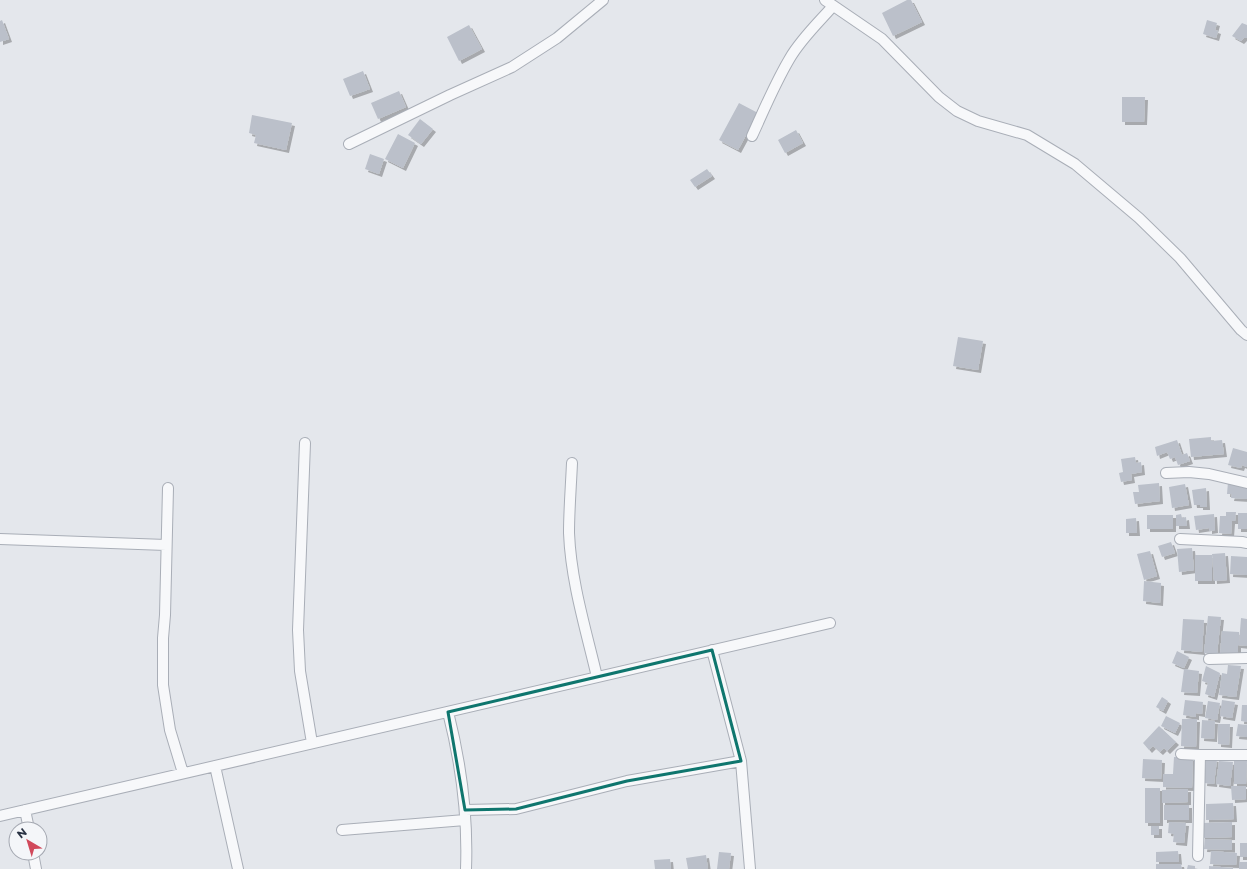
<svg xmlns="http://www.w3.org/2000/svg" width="1247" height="869" viewBox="0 0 1247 869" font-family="Montserrat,sans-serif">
<defs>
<filter id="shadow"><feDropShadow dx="3" dy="3" stdDeviation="0" flood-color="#0004"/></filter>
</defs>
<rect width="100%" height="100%" fill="#e4e7ec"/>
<path fill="#bbc0ca" filter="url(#shadow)" d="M907,0H911L922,22L893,36L882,13Z
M2,20L9,39L0,42V21Z
M1207,20L1217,23L1215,30L1218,31L1216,38L1203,34Z
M1242,23L1247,25V38H1244L1241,41L1232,36Z
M469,25L482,49L459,61L447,37Z
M363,71L370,89L350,96L343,79Z
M399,91L406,107L378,119L371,103Z
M1122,97H1145L1144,122H1122Z
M739,103L758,113L738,150L719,140Z
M252,115L292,123L286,150L254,143L256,135L249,133Z
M420,119L433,129L421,144L408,135Z
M796,130L803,143L785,153L778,140Z
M398,134L415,143L403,168L385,159Z
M370,154L384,159L379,174L365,169Z
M707,169L712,176L695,187L690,180Z
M958,337L983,341L978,370L953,366Z
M1211,437V441L1222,440L1224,454L1191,457L1189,439Z
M1177,440L1182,455L1187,453L1190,461L1178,465L1175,457L1170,459L1167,452L1157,456L1155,447Z
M1233,448L1247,452V467L1242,465L1241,468L1228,465Z
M1135,457L1136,463L1141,462L1142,472L1131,474L1132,480L1121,482L1119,473L1123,472L1121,459Z
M1228,482L1241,483L1240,487L1247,488V499L1231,498L1232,494H1227Z
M1159,483L1160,501L1135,504L1133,492H1139L1138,485Z
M1185,484L1189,505L1172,508L1169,487Z
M1206,488L1207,507H1200V505H1194L1192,490Z
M1226,512H1236L1235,521H1232L1231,534L1219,533L1220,516H1226Z
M1238,513H1247V529H1238Z
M1181,514L1182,518L1186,517L1187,526H1176V515Z
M1214,514L1215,530L1209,531V528L1196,530L1194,516Z
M1147,515H1173V529H1147Z
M1136,518L1137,533H1126V519Z
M1171,542L1175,553L1162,557L1158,546Z
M1192,548L1194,570L1179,572L1177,549Z
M1150,551L1157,576L1144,580L1137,554Z
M1225,553L1227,580L1214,581L1212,554Z
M1195,555H1212V581H1195Z
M1231,556L1247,557V575L1230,574Z
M1144,581L1161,583L1160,603L1143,601Z
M1208,616L1221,617L1217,654L1204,653Z
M1241,618L1247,619V646L1238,645V654L1220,653L1222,631L1239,632V643Z
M1183,619L1204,620L1202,652L1181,650Z
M1177,651L1189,657L1184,668L1172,663Z
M1228,665L1241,666L1236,697L1219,695L1222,673L1227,674Z
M1206,666L1220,673L1214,697L1205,694L1208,683L1202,681Z
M1184,669L1199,671L1197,693L1181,692Z
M1162,697L1168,701L1163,711L1156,707Z
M1185,700L1203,702L1202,714L1196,713V717L1183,715Z
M1222,700L1235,702L1232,718L1220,716Z
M1208,701L1220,703L1217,720L1205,718Z
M1242,705H1247V722L1241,721Z
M1166,716L1180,723L1175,733L1161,726Z
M1182,719H1197L1196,747L1181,746Z
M1202,720L1215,721L1214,739L1201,738Z
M1218,724H1230L1229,745L1218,744Z
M1238,724L1247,725V737L1236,736Z
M1159,726L1176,742L1167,751L1164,748L1160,752L1153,746L1149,750L1143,743Z
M1174,757L1193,758L1192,788L1163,787V774H1173Z
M1206,758L1217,759L1214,784L1204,783Z
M1143,759L1162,760L1161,779L1142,778Z
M1219,761L1233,762L1230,786L1216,784Z
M1234,761H1247L1246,784H1234Z
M1231,786H1246V799L1232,800Z
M1145,788H1160V823H1145Z
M1188,789V802L1162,803V790Z
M1233,803L1234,819L1206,820V804Z
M1164,805H1189V820H1164Z
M1169,822L1186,823L1184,843L1173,842L1174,834L1168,833Z
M1232,822V837L1202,838V823Z
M1151,826H1159V835H1151Z
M1205,839L1232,840V850L1204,849Z
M1240,843H1247V857H1240Z
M1178,851L1179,862H1156V852Z
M1211,851L1237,853L1236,865L1210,864Z
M719,852L731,853L729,869H717Z
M706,855L708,869H688L686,858Z
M670,859L671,869H655L654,860Z
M1239,862H1247V869H1239Z
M1156,864H1181L1182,869H1156Z
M1188,865L1195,866V869H1187Z
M1209,866L1233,868V869H1209Z"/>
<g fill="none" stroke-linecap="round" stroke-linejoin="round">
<g stroke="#a9aeb7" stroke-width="12">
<path id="minor" d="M825,0L882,39L939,97L957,111L978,121L1027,135L1075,164L1139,218L1180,258L1241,330L1247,335
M752,136C764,110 775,83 790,58C801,39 818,23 833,6
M349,144L450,95L512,67L557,38L603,0
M305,443L298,630L300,671L312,743
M572,463C571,486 569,510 569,533C571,582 586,630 597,677
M1166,473L1189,472L1209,474L1247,483
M168,488L165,615L163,638V685L170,730L183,773
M0,539L166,545
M1180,539L1242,542L1247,543
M712,650L741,761L750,869
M1209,659L1247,658
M448,712C461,763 468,816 466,869
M1181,754L1200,755
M215,766L238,869
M25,810L29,829
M465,810L516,809L627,781L741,761
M0,816L830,623
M342,830L465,820
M33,853L36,869
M1198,856L1200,755H1247"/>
</g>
<use href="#minor" stroke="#f7f8fa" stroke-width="10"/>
</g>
<path fill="none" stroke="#0f766e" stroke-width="3" stroke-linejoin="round" d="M712,650L741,761L627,781L516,809L465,810L448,712Z"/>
<g transform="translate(28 841) rotate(322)"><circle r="19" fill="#f4f6f9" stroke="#a4a8b1"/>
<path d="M0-3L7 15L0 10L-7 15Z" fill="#d1495b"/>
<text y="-6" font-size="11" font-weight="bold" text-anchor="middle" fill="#2b3445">N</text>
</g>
</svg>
